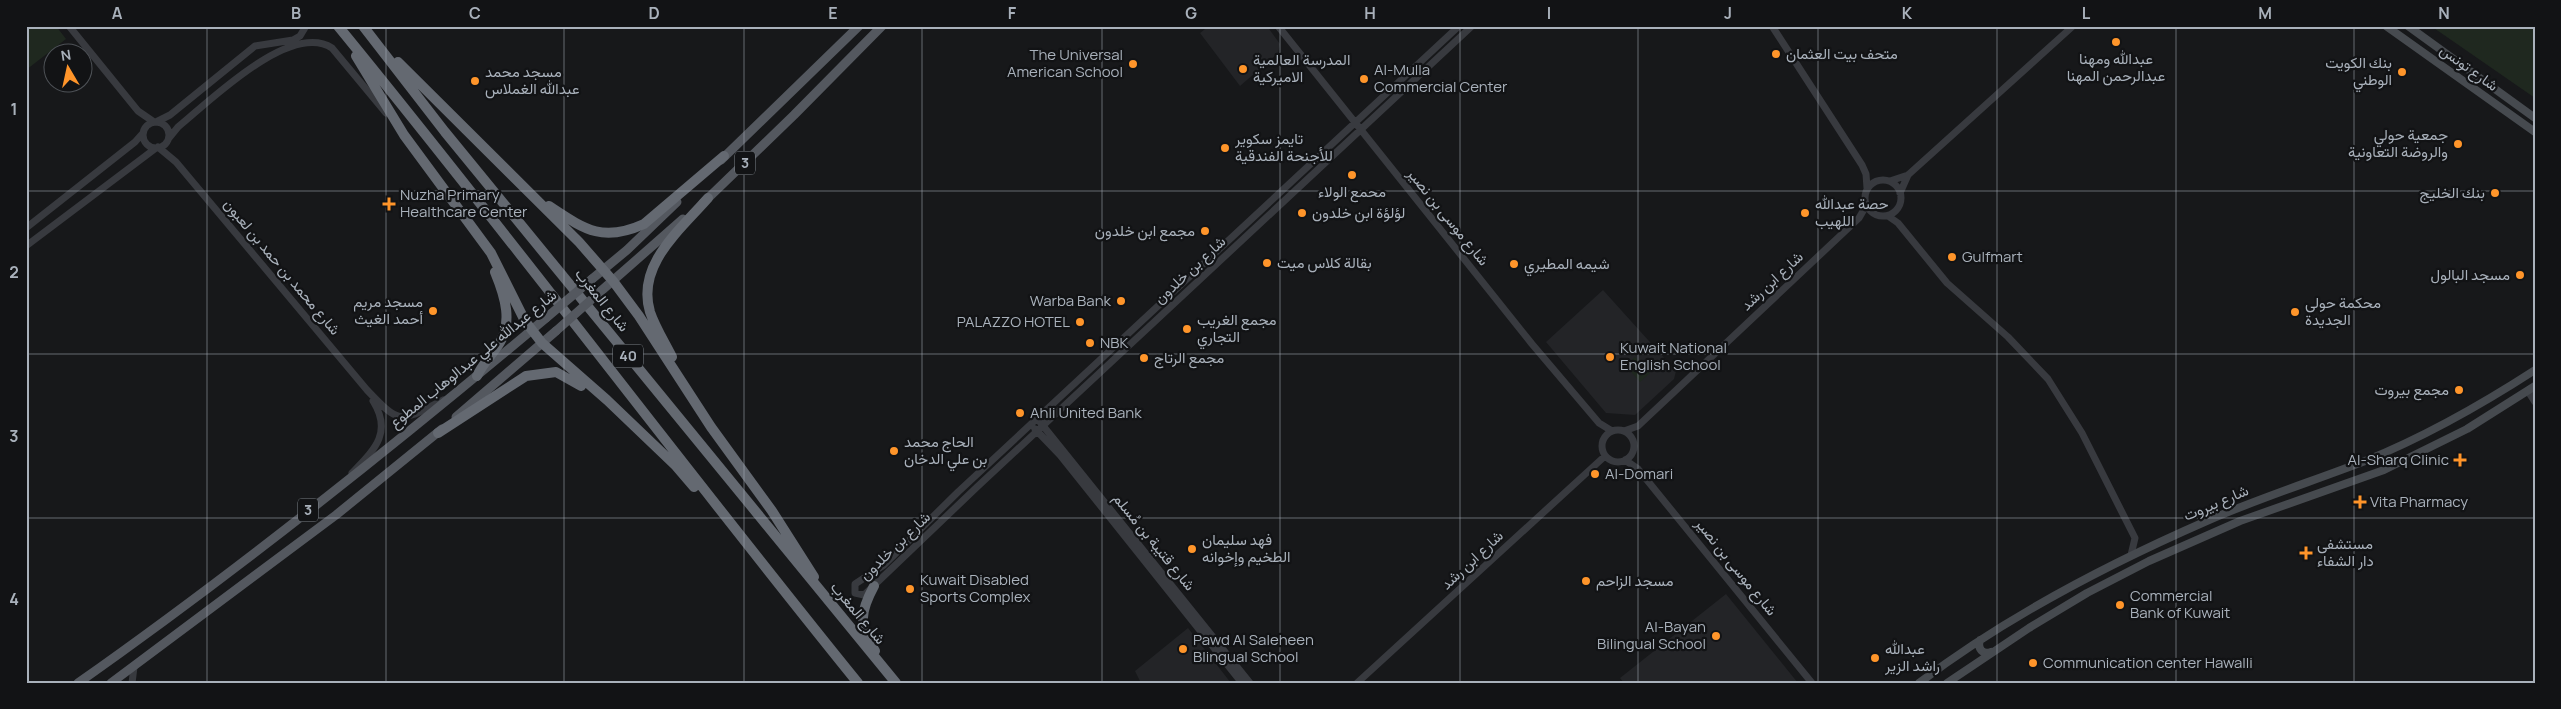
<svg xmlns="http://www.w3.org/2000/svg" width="2561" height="709" viewBox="0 0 2561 709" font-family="Manrope,Vazirmatn,sans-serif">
<rect width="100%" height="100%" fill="#17181a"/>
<path fill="#232427" d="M1209,26H1267L1280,44L1278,53L1240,86L1200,33Z
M1603,290L1676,371L1674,379L1635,415L1606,413L1546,342Z
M1726,594L1798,683H1624L1620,678Z
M1188,628L1231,683H1141L1135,671Z"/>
<path fill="#1f281f" d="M26,26H56L66,39L26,70Z
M2431,26H2535V98Z
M1635,357L1650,373L1640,382L1625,365Z"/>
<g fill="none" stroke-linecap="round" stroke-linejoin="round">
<path stroke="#383a3f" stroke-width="7" d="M69,26L138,111L154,122
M1278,26L1532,344L1599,423L1612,431
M1459,26L958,492L884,565L855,584V593L864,595L977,487L1472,26
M1772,26L1862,165L1866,174L1867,188
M143 135a13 13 0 1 1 26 0a13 13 0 1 1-26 0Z
M156,122L170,115L255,46L293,40L300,36L306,26
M169,138L178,127C209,102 290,21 332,48L386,113
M158,147L176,162L367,390C401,426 400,422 443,400
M1865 198a18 18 0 1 1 36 0a18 18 0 1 1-36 0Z
M1890,181L1908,175L2073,26
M1900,193L1908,175
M1888,216L1898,223L1947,283L2008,337L2048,379L2082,433L2135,538L2131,555
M26,228L135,142L143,133
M26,246L156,148
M2528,391L2535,402
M1040,422L1250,683
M1035,429L1060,455L1242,683
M1602 446a16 16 0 1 1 32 0a16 16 0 1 1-32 0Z
M1624,431L1638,426L1859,218L1866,206
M1625,460L1638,469L1812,683
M352,473C374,450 393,433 373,401
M132,683L134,667
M1357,683L1605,456"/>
<path stroke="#464a4f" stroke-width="8" d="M2386,26L2535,132
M2408,26L2535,118
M1980,640C1977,649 1983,655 1991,652
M1919,683C2007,616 2108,564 2209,520C2260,498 2313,481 2365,461C2424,437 2481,405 2535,370
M1947,683L2029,628L2087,593L2149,561L2240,521L2384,470L2467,429L2535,386"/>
<path stroke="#54585f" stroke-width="9" d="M721,160L859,26
M703,203L794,115L882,26
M592,279L627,250L677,202
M601,291L683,219
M456,417L556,331
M78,683C240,569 395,445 546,318
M111,683L336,515L442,429"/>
<path stroke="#646971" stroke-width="10" d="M338,26C515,242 682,466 858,683
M363,26L445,132L896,683
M356,56L404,135L491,253L525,321L542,343L607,400L676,466L694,487
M398,62L579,242L613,281L639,316L711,427L772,511L814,577
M549,206C584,229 602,243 644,224L724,156
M672,357C665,343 655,327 650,312C636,265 680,230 708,198
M477,376C482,365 490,357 497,347C514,324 505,296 495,272
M438,433L526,376L556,372L581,386
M874,586C860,612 858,625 875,651"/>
<path stroke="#54585f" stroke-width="9" d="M546,318L592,279
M556,331L601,291"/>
</g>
<path fill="none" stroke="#a9b1bb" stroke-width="1" stroke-opacity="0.55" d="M207,26V683M386,26V683M564,26V683M744,26V683M922,26V683M1102,26V683M1280,26V683M1460,26V683M1638,26V683M1818,26V683M1997,26V683M2176,26V683M2354,26V683M26,191H2535M26,354H2535M26,518H2535"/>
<g fill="#ff952a" stroke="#121315" stroke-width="2">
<circle cx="2116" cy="42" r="5"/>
<circle cx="1776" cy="54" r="5"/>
<circle cx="1133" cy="64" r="5"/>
<circle cx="1243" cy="69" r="5"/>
<circle cx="2402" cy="72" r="5"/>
<circle cx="1364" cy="79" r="5"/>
<circle cx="475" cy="81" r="5"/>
<circle cx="2458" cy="144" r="5"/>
<circle cx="1225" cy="148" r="5"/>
<circle cx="1352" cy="175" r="5"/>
<circle cx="2495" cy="193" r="5"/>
<path d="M386.5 196.5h5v5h5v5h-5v5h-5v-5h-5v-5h5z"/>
<circle cx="1302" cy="213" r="5"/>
<circle cx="1805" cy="213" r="5"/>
<circle cx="1205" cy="231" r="5"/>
<circle cx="1952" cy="257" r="5"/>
<circle cx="1267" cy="263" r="5"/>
<circle cx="1514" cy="264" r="5"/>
<circle cx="2520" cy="275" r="5"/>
<circle cx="1121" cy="301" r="5"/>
<circle cx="433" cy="311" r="5"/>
<circle cx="2295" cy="312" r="5"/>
<circle cx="1080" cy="322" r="5"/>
<circle cx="1187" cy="329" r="5"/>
<circle cx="1090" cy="343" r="5"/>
<circle cx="1610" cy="357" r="5"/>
<circle cx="1144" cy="358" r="5"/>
<circle cx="2459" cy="390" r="5"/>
<circle cx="1020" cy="413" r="5"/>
<circle cx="894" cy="451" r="5"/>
<path d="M2457.5 452.5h5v5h5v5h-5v5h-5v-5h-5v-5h5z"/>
<circle cx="1595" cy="474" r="5"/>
<path d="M2357.5 494.5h5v5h5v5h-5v5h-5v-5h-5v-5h5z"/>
<circle cx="1192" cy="549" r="5"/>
<path d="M2303.5 545.5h5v5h5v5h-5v5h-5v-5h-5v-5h5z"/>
<circle cx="1586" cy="581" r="5"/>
<circle cx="910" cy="589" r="5"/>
<circle cx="2120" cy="605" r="5"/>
<circle cx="1716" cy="636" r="5"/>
<circle cx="1183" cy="649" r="5"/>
<circle cx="1875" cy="658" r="5"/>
<circle cx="2033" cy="663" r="5"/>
</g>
<g text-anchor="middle" stroke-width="4.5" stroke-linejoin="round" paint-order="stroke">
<g fill="#121315" stroke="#7c8289" stroke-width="1">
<rect x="735" y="151.5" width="20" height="23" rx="4"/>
<rect x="613" y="344.5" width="30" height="23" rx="4"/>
<rect x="298" y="498.5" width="20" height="23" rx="4"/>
</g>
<g font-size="14" font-weight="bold" fill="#a9b1bb">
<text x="745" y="168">3</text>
<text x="628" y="361">40</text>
<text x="308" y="515">3</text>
</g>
<g font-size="15" fill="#a9b1bb" stroke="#121315" text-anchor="start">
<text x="1786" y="59">متحف بيت العثمان</text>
<text x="1123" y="60" text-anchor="end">The Universal<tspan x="1123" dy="17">American School</tspan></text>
<text x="2116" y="64" text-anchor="middle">عبدالله ومهنا<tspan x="2116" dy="17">عبدالرحمن المهنا</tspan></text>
<text x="1253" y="65">المدرسة العالمية<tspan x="1253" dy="17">الاميركية</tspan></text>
<text x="2392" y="68" text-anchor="end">بنك الكويت<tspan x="2392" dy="17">الوطني</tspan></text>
<text x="1374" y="75">Al-Mulla<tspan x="1374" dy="17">Commercial Center</tspan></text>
<text x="485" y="77">مسجد محمد<tspan x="485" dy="17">عبدالله الغملاس</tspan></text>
<text x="2448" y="140" text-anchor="end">جمعية حولي<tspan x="2448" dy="17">والروضة التعاونية</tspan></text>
<text x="1235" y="144">تايمز سكوير<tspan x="1235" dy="17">للأجنحة الفندقية</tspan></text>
<text x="1352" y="197" text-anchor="middle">محمع الولاء</text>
<text x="2485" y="198" text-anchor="end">بنك الخليج</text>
<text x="400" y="200">Nuzha Primary<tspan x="400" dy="17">Healthcare Center</tspan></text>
<text x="1815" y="209">حصة عبدالله<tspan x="1815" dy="17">اللهيب</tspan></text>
<text x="1312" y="218">لؤلؤة ابن خلدون</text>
<text x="1195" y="236" text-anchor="end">مجمع ابن خلدون</text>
<text x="1962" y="262">Gulfmart</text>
<text x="1277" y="268">بقالة كلاس ميت</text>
<text x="1524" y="269">شيمه المطيري</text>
<text x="2510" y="280" text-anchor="end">مسجد البالول</text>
<text x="1111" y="306" text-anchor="end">Warba Bank</text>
<text x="423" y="307" text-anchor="end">مسجد مريم<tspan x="423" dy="17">أحمد الغيث</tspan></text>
<text x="2305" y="308">محكمة حولى<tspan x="2305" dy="17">الجديدة</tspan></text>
<text x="1197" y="325">مجمع الغريب<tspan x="1197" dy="17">التجاري</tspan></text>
<text x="1070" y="327" text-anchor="end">PALAZZO HOTEL</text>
<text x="1100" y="348">NBK</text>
<text x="1620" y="353">Kuwait National<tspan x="1620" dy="17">English School</tspan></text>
<text x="1154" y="363">مجمع الرتاج</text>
<text x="2449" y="395" text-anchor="end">مجمع بيروت</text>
<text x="1030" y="418">Ahli United Bank</text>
<text x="904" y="447">الحاج محمد<tspan x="904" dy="17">بن علي الدخان</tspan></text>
<text x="2449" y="465" text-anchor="end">Al-Sharq Clinic</text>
<text x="1605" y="479">Al-Domari</text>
<text x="2370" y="507">Vita Pharmacy</text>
<text x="1202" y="545">فهد سليمان<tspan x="1202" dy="17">الطخيم وإخوانه</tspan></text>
<text x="2317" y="549">مستشفى<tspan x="2317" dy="17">دار الشفاء</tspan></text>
<text x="920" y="585">Kuwait Disabled<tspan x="920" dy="17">Sports Complex</tspan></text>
<text x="1596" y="586">مسجد الزاحم</text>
<text x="2130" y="601">Commercial<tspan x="2130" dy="17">Bank of Kuwait</tspan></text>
<text x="1706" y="632" text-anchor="end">Al-Bayan<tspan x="1706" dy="17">Bilingual School</tspan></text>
<text x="1193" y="645">Pawd Al Saleheen<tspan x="1193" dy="17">Blingual School</tspan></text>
<text x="1885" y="654">عبدالله<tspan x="1885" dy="17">راشد الزير</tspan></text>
<text x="2043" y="668">Communication center Hawalli</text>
</g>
<g font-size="15" fill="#a9b1bb" stroke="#121315">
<text transform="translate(2469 68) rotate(36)" y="5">شارع تونس</text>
<text transform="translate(1448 217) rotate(51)" y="5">شارع موسى بن نصير</text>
<text transform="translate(282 267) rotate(50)" y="5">شارع محمد بن حمد بن لعبون</text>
<text transform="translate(1190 270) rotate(-43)" y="5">شارع بن خلدون</text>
<text transform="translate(1772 281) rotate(-43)" y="5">شارع ابن رشد</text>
<text transform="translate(602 300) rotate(51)" y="5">شارع المغرب</text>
<text transform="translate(473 359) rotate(-39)" y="5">شارع عبدالله علي عبدالوهاب المطوع</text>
<text transform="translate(2216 503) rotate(-23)" y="5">شارع بيروت</text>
<text transform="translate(1154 542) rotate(51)" y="5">شارع قتيبة بن مُسلم</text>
<text transform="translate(895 546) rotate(-44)" y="5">شارع بن خلدون</text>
<text transform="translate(1472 560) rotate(-43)" y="5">شارع ابن رشد</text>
<text transform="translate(1736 567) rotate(51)" y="5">شارع موسى بن نصير</text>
<text transform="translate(858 613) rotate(50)" y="5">شارع المغرب</text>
</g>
</g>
<rect width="2561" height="709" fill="none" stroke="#121315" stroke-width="55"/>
<g transform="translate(68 68) rotate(351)"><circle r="24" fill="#121315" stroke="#4e5257"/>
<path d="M0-4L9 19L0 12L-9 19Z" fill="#ff952a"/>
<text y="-8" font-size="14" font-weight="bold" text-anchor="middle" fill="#a9b1bb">N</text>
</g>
<rect x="28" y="28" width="2506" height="654" fill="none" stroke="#a9b1bb" stroke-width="2"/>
<g font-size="16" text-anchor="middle" font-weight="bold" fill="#a9b1bb">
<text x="117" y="19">A</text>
<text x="296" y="19">B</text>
<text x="475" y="19">C</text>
<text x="654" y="19">D</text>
<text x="833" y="19">E</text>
<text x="1012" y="19">F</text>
<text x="1191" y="19">G</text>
<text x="1370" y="19">H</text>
<text x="1549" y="19">I</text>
<text x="1728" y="19">J</text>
<text x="1907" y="19">K</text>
<text x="2086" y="19">L</text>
<text x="2265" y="19">M</text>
<text x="2444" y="19">N</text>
<text x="14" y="115">1</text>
<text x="14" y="278">2</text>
<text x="14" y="442">3</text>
<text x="14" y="605">4</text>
</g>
</svg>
